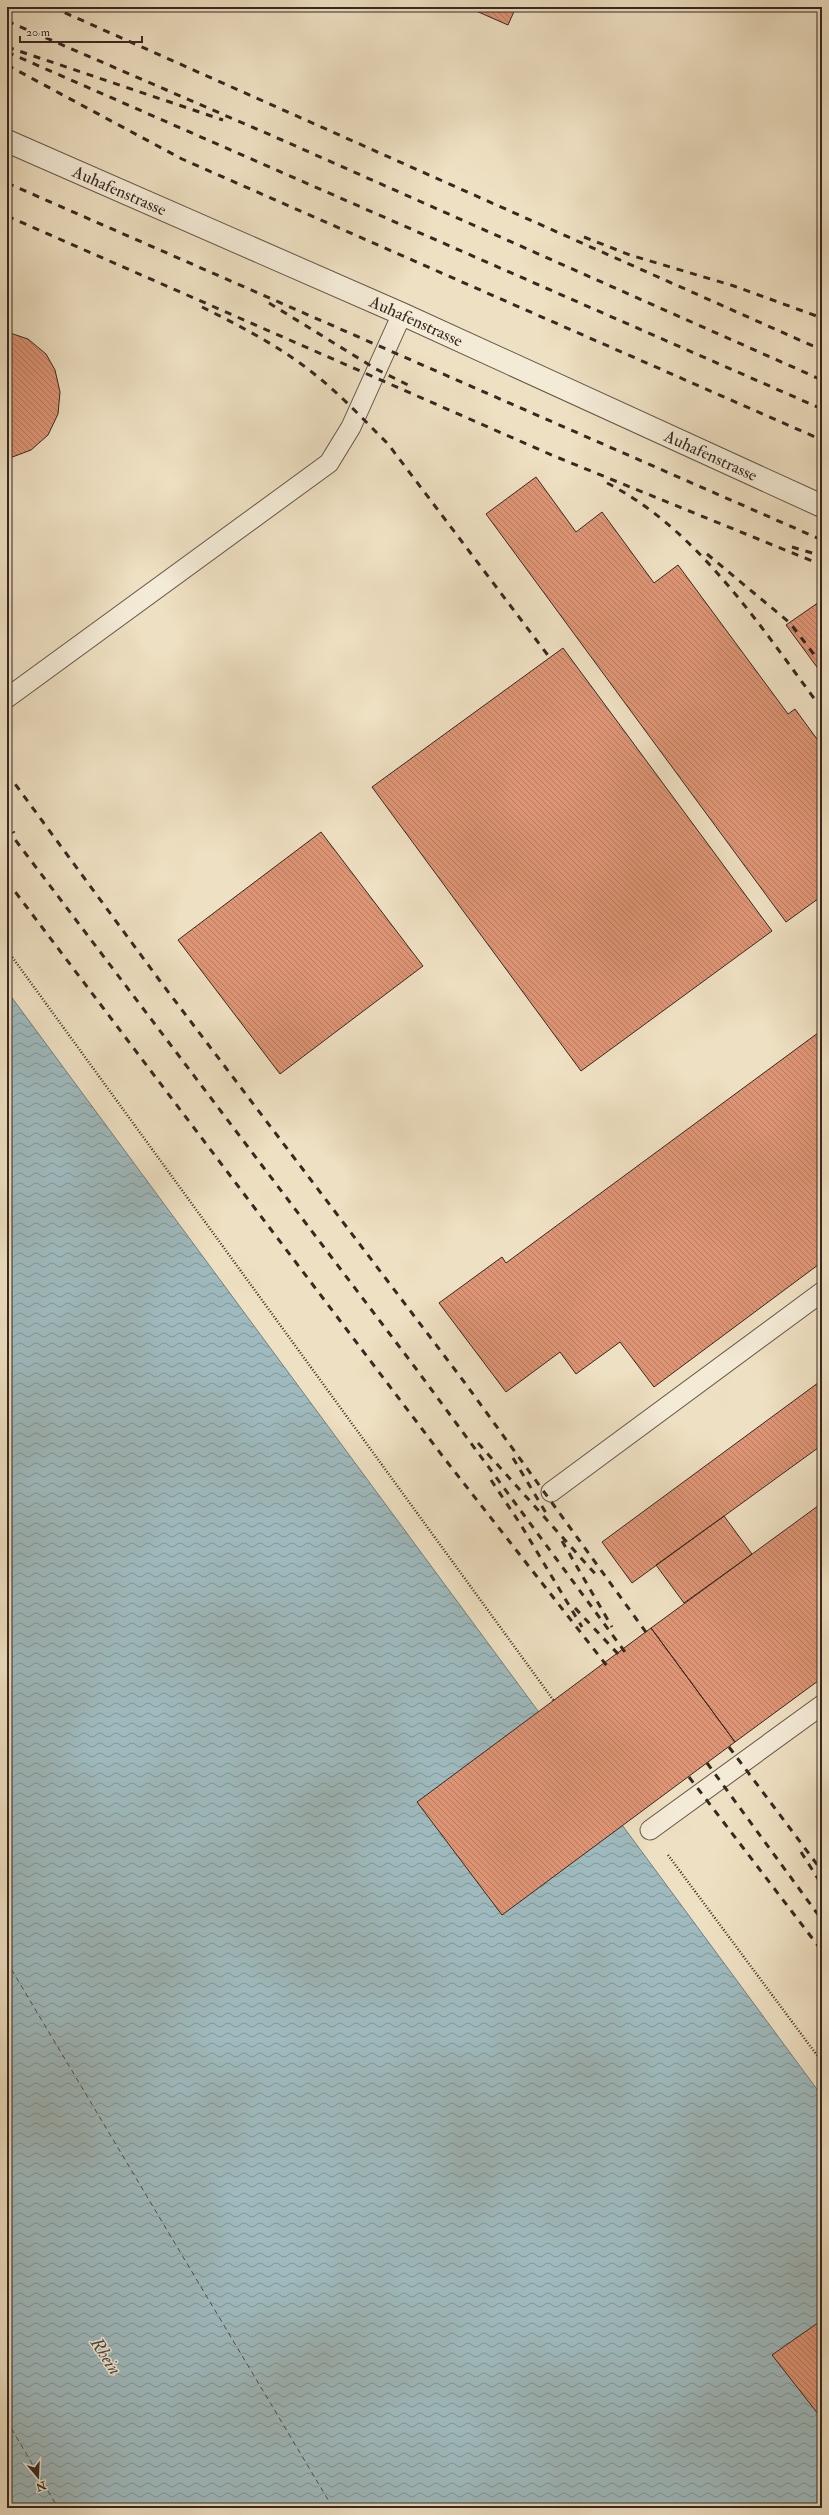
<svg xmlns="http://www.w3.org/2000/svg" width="829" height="2515" viewBox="0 0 829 2515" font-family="'IM FELL Double Pica',serif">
<defs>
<pattern id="water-waves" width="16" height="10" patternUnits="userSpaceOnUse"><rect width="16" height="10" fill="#9ebabe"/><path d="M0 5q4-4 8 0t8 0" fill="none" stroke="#82979a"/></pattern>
<pattern id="building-back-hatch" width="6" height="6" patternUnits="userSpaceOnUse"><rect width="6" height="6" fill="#de9575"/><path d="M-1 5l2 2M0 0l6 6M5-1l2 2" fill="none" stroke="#b57a60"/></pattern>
</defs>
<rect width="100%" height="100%" fill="#eee0c2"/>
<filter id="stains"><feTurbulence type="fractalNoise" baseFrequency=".005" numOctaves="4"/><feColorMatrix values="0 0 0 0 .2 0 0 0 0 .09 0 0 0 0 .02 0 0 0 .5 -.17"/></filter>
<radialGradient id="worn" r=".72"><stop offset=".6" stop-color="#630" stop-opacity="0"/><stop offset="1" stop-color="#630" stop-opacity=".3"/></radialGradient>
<path fill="url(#water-waves)" stroke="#75807f" d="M7,991L822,2096V2508H7Z"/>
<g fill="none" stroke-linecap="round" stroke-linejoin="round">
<path stroke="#514c48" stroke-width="1" stroke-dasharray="5 4" stroke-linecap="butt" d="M7,1962L333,2508
M7,2421L58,2508"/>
</g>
<path fill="url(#building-back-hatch)" stroke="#372820" d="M467,7H516L508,25Z
M7,332L28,339L46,354L55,370L60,392L58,414L48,435L31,450L7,459Z
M536,477L576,532L602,512L654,583L678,565L788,714L795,709L822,746V896L786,922L486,514Z
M822,600V674L786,625Z
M563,648L772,931L581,1071L372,787Z
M321,832L423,966L280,1074L178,940Z
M822,1030V1262L654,1387L620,1342L576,1374L560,1352L506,1392L439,1303L502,1257L506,1263Z
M822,1380V1445L632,1583L602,1542Z
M822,1503V1678L735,1742L651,1628Z
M724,1516L752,1554L684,1603L656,1565Z
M651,1628L735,1742L502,1915L417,1802Z
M822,2320V2419L772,2355Z"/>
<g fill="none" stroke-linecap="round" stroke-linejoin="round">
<g stroke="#655648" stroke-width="21">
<path id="service" d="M7,698L329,463L351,427L402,314
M551,1492L822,1292
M650,1830L822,1705"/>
</g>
<g stroke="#655648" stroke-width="24">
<g id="minor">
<path id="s1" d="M7,141L402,314L822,506"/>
</g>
</g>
<path stroke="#372820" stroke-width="2.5" stroke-dasharray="1 2" stroke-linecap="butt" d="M7,950L554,1701
M668,1855L822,2062"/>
<use href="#service" stroke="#f4ebd7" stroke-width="19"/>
<use href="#minor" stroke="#f4ebd7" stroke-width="22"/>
<path stroke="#372820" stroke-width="3" stroke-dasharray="7 7" stroke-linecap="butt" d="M52,7L822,350
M7,21L282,140L822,380
M7,47L223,120
M7,52L822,409
M7,65L182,159L822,440
M7,183L822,540
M7,216L554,456L822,565
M584,237L630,255L734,286L822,318
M269,303L376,369L410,386
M202,307C240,326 279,346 313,373C340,394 364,420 388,444L550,658
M607,483C699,530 762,629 822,709
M792,547L822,556
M707,554L790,623L822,665
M7,773L160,981L465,1383L648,1635
M7,819L14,833
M7,829L414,1366L625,1652
M7,881L444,1458L607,1666
M478,1443L598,1577
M513,1458L546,1513
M491,1480L521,1525L582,1627
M562,1541L612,1627
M575,1608L620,1656
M729,1747L822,1871
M707,1763L822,1920
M689,1777L822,1951
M801,1852L822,1885"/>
</g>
<g text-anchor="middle" stroke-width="3" stroke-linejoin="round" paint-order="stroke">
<g font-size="17" fill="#372820" stroke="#f4ebd7">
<text dy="6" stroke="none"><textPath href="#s1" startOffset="123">Auhafenstrasse</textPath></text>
<text dy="6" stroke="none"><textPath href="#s1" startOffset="447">Auhafenstrasse</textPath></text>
<text dy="6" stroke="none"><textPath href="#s1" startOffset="771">Auhafenstrasse</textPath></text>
</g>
<g font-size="18" font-style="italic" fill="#514c48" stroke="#f4ebd7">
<text transform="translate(106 2356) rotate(57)" y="6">Rhein</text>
</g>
</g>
<rect width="829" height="2515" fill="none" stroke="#eee0c2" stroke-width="24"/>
<rect x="8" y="8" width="813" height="2499" fill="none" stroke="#372820" stroke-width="2"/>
<rect x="12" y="12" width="805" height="2491" fill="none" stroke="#372820"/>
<g transform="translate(38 2477) rotate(161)" stroke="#f4ebd7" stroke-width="3" paint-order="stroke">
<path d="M0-3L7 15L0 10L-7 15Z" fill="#372820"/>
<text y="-6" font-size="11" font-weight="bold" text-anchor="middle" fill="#372820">N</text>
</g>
<path d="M20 36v6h122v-6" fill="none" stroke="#372820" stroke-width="2"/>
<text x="26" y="36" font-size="12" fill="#372820" stroke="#f4ebd7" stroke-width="3" paint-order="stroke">20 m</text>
<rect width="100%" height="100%" filter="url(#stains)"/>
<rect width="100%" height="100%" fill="url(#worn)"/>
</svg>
